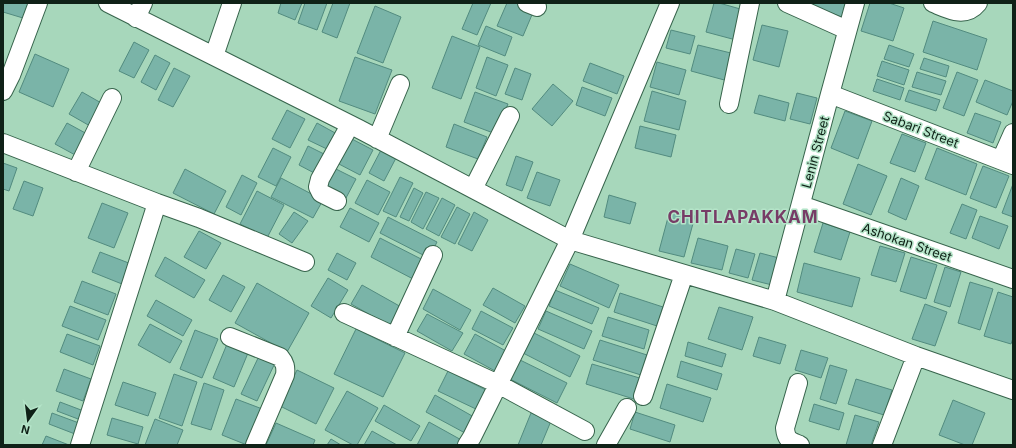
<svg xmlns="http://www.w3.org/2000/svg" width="1016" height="448" viewBox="0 0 1016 448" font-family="Inter,sans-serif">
<rect width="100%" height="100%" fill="#a7d7bb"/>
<path fill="#7ab4a8" stroke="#528b7f" d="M3,3H28L23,18L3,12Z
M281,3H302L295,20L278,13Z
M305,3H327L317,30L298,23Z
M333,3H350L337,38L322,32Z
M473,3H491L477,35L462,29Z
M507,3H518L534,10L523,36L497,26Z
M714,3H719L744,10L736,40L706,32Z
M808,3H847L842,17L808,4Z
M870,3H889L904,8L893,41L861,31Z
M375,6L401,17L383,63L357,53Z
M933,21L987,39L977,70L923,52Z
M762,25L788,31L779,67L753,60Z
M486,26L512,37L505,56L478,45Z
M671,30L695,36L690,54L666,48Z
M452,36L480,47L461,99L432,88Z
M134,42L149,50L134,78L119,71Z
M698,45L735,54L728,81L691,71Z
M889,45L914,54L909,67L884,59Z
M35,54L69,69L53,107L19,92Z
M155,55L170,63L156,90L141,82Z
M355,57L392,70L375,114L339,101Z
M487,57L508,65L496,96L476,88Z
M924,58L949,66L946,77L920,69Z
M882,61L909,70L904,85L877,76Z
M657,62L686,70L679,95L650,87Z
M590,63L624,76L617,94L583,81Z
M174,68L190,76L173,107L158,100Z
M515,68L531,74L522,100L505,94Z
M917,72L946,81L941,95L912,87Z
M957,72L978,80L964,116L943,108Z
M877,79L904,88L900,100L873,91Z
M985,80L1013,91V101L1007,115L976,102Z
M553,84L573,101L552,126L532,109Z
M582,87L612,98L605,116L576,105Z
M909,90L940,100L936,111L905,101Z
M652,91L686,101L679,130L644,121Z
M82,92L103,104L90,126L69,114Z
M475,92L508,104L496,134L464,122Z
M797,93L817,98L810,124L790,119Z
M759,95L789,103L785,121L754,113Z
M287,110L305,119L290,148L272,139Z
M845,111L872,121L858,159L831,148Z
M975,113L1001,122L993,143L967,133Z
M67,123L89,135L77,156L55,144Z
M317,123L337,134L329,150L308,140Z
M454,124L487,137L478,159L446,147Z
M640,126L676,135L671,157L635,148Z
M902,134L926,143L915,172L890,163Z
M350,138L373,150L360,175L337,163Z
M308,146L328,156L318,175L299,165Z
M273,148L291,157L276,186L258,177Z
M937,148L977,164L966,195L925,179Z
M381,150L396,158L384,181L369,173Z
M516,156L533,162L522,191L506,185Z
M3,163L17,168L9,191L3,189Z
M858,164L887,176L871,215L843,204Z
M983,166L1009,176L996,208L970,198Z
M334,168L356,179L346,198L324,187Z
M185,169L226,191L214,214L173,193Z
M537,172L560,180L550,206L527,198Z
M242,175L257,183L241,215L226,207Z
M400,177L413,183L396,217L383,211Z
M281,178L323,200L313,218L271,197Z
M901,178L919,186L906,220L888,212Z
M367,180L390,192L378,215L355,203Z
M24,181L43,188L33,216L13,209Z
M1013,184V217L1002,213Z
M414,188L423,193L409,221L400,217Z
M257,191L284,205L267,238L240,224Z
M426,192L439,198L423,229L411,222Z
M609,195L636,203L630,224L604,217Z
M442,198L455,205L439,236L426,229Z
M102,203L128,213L114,248L88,238Z
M962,204L977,210L966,239L950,233Z
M457,207L470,214L455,244L441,237Z
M350,208L379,223L369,242L340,227Z
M670,210L695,216L684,257L659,251Z
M294,212L308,221L292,243L279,234Z
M474,212L488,220L472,251L458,244Z
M980,216L1008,226L999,249L972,238Z
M388,217L437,242L429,258L380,233Z
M823,223L850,232L841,260L814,252Z
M199,231L221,243L206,269L184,257Z
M380,238L425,261L415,280L371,257Z
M698,238L728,246L722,270L691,263Z
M880,246L905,253L896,282L871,275Z
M736,249L755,254L748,278L729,273Z
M100,252L134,265L127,286L92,272Z
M337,253L356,263L347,280L328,270Z
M760,253L779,258L772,285L752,280Z
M165,257L205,280L194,298L155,276Z
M911,257L937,265L926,299L900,291Z
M804,263L860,278L852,307L797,292Z
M570,264L619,285L609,308L560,286Z
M945,267L961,272L950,307L934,302Z
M223,275L245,287L231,312L209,300Z
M328,278L348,290L331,318L311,306Z
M82,281L116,294L108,315L74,302Z
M970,282L993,289L980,330L958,323Z
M257,283L309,313L287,352L235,323Z
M362,285L403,308L392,327L351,304Z
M493,288L525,306L515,323L483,305Z
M433,289L471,310L460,330L423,309Z
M555,290L599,308L592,324L549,306Z
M998,292L1013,297V338L1011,344L984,336Z
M620,293L663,307L657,326L614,312Z
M156,300L192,320L183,336L147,316Z
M925,304L947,312L935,346L912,339Z
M70,306L106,320L98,340L62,326Z
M719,307L753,317L742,350L708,339Z
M481,311L513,328L503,345L472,329Z
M546,311L592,331L584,349L538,329Z
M427,314L463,333L452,351L417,331Z
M608,317L649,330L644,349L602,336Z
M150,324L182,341L170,363L138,345Z
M356,329L405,353L383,397L334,374Z
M195,330L218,339L202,378L180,369Z
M534,333L580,356L570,377L523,353Z
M67,334L100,346L93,365L60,352Z
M475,334L506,351L495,371L464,354Z
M759,337L786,345L780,364L753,356Z
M600,340L647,355L641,375L593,360Z
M688,342L726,354L722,367L685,356Z
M227,344L248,353L234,387L213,378Z
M801,350L828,358L821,378L795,370Z
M259,356L275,363L257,401L241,394Z
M518,359L567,383L557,403L508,378Z
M681,361L722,374L717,390L677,377Z
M592,364L643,379L637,400L586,384Z
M830,365L847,370L836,404L820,399Z
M64,369L91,379L83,401L56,391Z
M297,370L334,388L316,424L280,406Z
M448,371L488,391L478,410L438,391Z
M174,374L197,382L182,426L159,418Z
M856,379L892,390L884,415L848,404Z
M123,382L156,393L148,416L115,405Z
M204,383L224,390L211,430L191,424Z
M667,384L711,398L703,422L660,408Z
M347,391L378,408L357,445H353L325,430Z
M435,395L474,417L465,433L426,412Z
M236,399L265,410L247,445L222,435Z
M953,400L985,413L972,445H965L939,435Z
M60,402L89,413L86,422L57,411Z
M814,404L844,413L839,430L809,421Z
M384,405L420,426L411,441L375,421Z
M635,412L675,425L670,442L630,429Z
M52,413L79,423L75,434L49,424Z
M531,413L551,421L541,445H518Z
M855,415L879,422L871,445H846Z
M112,418L143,427L138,444L107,435Z
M155,419L183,430L177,445H145Z
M429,422L465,442L464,445H417Z
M276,423L315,440L313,445H266Z
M372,431L397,445H364Z
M46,436L69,445H42Z
M331,439L341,445H327Z"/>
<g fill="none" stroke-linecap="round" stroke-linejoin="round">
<g stroke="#37644c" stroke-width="20">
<path id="minor" d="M108,3L359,129L570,240L775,301L916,356L1013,390
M527,3L537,7
M787,3L847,30
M933,3C948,9 965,19 978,3
M136,18L143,3
M214,56L232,3
M3,91L11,75L38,3
M830,94L1013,165
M729,104L750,3
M377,139L400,84
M3,143L157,203L199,218L305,262
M1001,160L1013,133
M76,172L112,98
M473,189L510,116
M337,201L321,193L318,187L320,179L350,125
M801,205L1013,279
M775,301L830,94L855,3
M344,313L498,384L585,431
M230,337L280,357C285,363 286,367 285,375L255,445
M395,337L433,255
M798,383L785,428C786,440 790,441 800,445
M643,396L684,274
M80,445L157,203
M467,445L472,437L570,240L670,3
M606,445L627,408
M882,445L916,356"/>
</g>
<use href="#minor" stroke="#fff" stroke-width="18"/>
</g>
<g text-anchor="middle" stroke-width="3" stroke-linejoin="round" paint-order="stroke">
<g font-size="13" fill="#0f2117" stroke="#b4e4c8">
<text transform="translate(921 129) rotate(21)" y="5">Sabari Street</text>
<text transform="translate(815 152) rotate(-75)" y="5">Lenin Street</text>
<text transform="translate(907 242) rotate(19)" y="5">Ashokan Street</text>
</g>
<g font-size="17" font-weight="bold" letter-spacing="1" fill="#773c66" stroke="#b4e4c8">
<text x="743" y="223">CHITLAPAKKAM</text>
</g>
</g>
<rect width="1016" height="448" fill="none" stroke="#0f2117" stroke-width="8"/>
<g transform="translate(28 420) rotate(194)" stroke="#b4e4c8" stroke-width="3" paint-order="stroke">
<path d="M0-3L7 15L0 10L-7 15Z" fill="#0f2117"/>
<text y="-6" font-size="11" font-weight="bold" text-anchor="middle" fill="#0f2117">N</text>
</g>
</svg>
